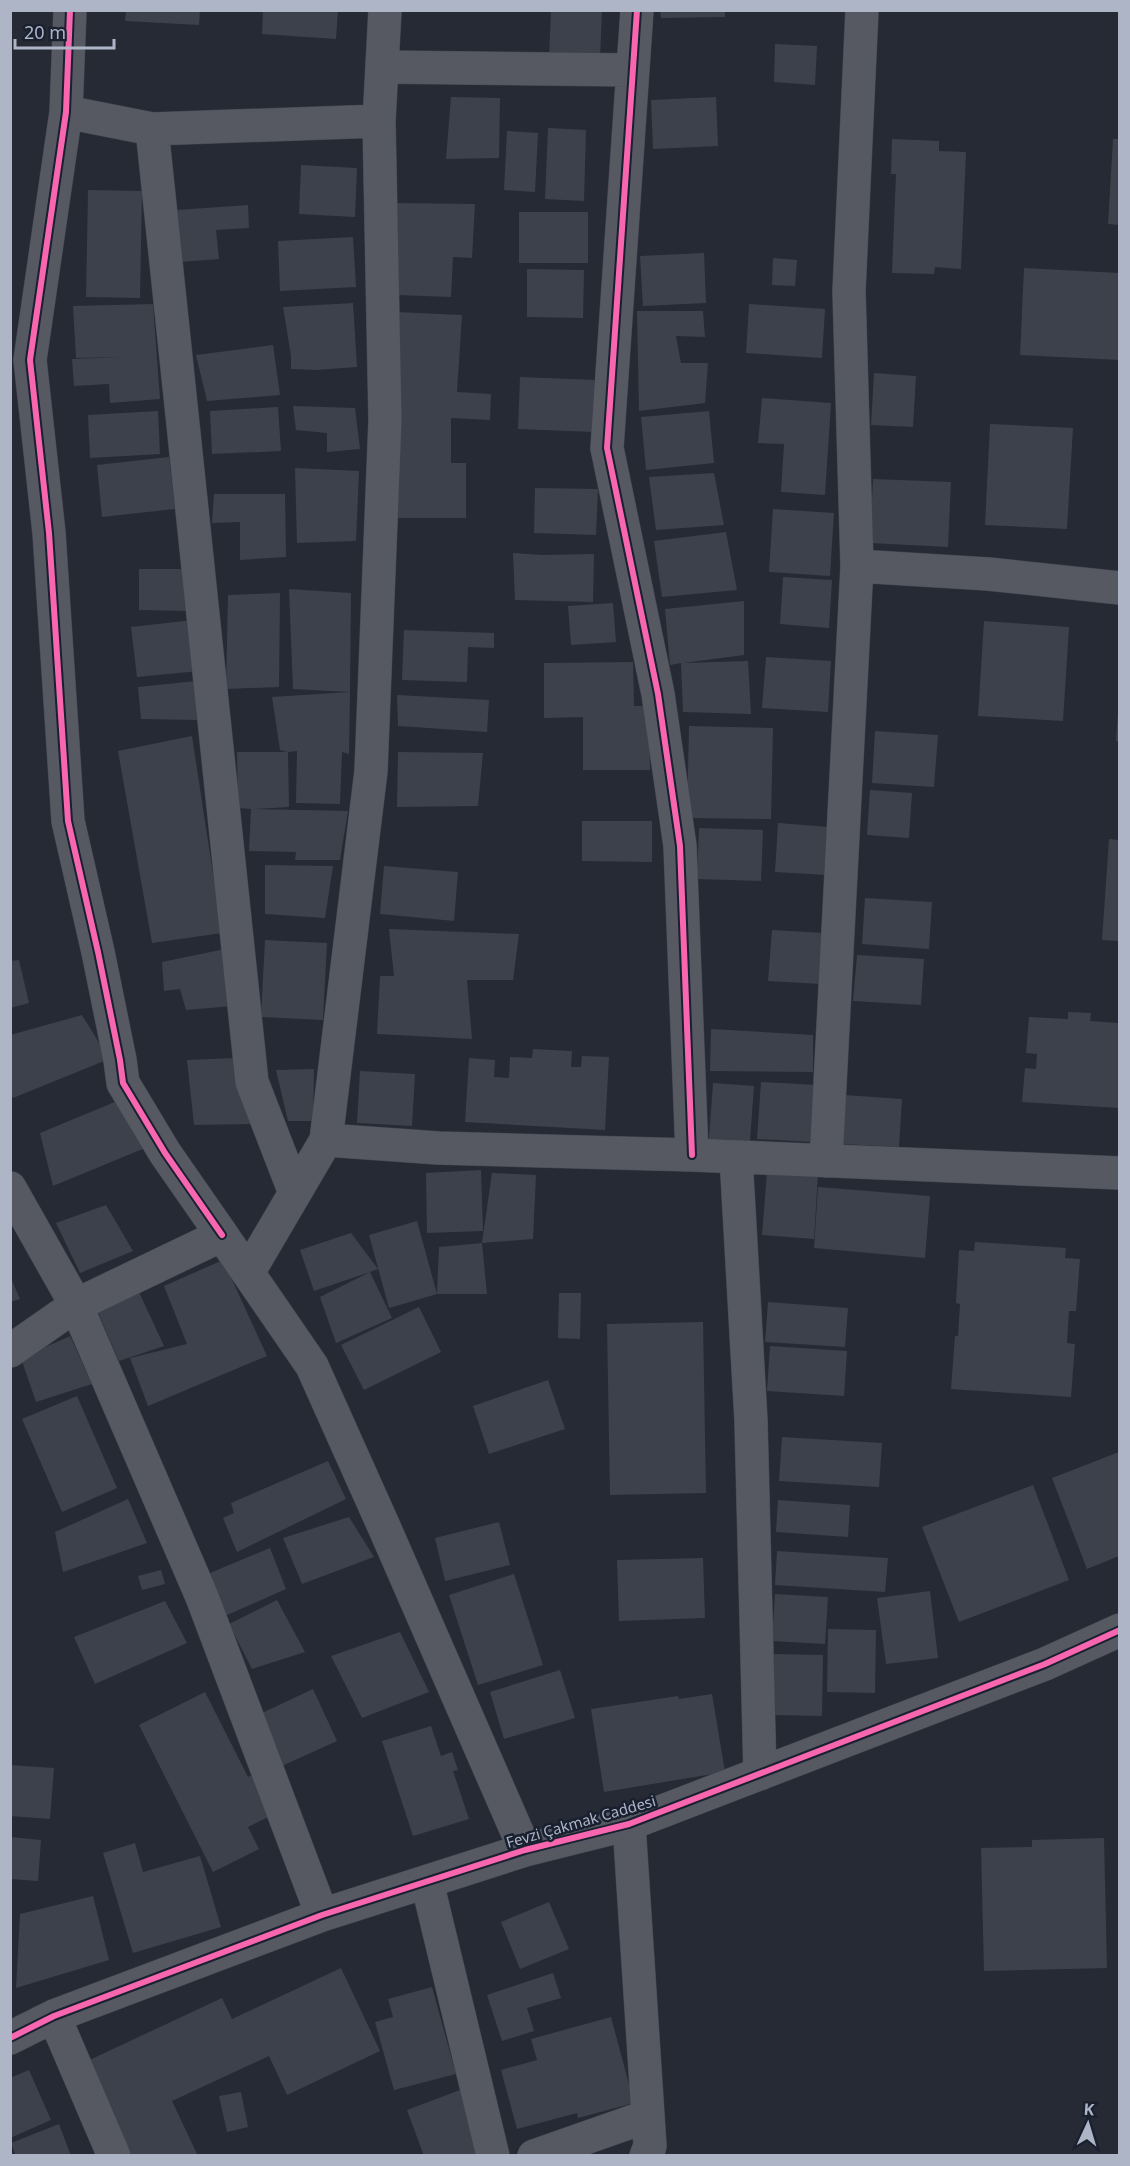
<svg xmlns="http://www.w3.org/2000/svg" width="1130" height="2166" viewBox="0 0 1130 2166" font-family="'Noto Sans',sans-serif">
<rect width="100%" height="100%" fill="#262a34"/>
<path fill="#3d414b" d="M126,10H200L199,25L125,21Z
M263,10H338L336,39L262,34Z
M551,10H602L600,59L549,57Z
M660,10H725V17L661,18Z
M775,44L817,46L815,85L774,82Z
M451,97L500,98L499,158L446,159Z
M716,97L718,146L653,149L651,100Z
M548,128L586,130L584,201L545,199Z
M507,131L538,133L535,192L504,190Z
M892,139L939,141V151L966,152L961,269L935,267L934,274L892,273L896,174H891Z
M1113,139H1119V225L1108,224Z
M301,165L357,168L355,217L299,214Z
M88,190L142,191L140,298L86,297Z
M394,203L475,204L472,258L453,257L451,297L397,295Z
M248,205L249,228L216,230L219,259L181,262L177,210Z
M519,212H588V263H519Z
M353,237L356,287L280,291L278,241Z
M704,253L706,303L643,306L640,256Z
M773,258L797,260L795,286L772,285Z
M1024,268L1119,273V360L1020,355Z
M527,269L584,270L583,318L527,317Z
M353,303L357,367L316,370L291,369V356L283,307Z
M153,304L160,399L110,403L109,384L74,386L72,359L120,357L76,358L73,306Z
M749,304L825,309L822,358L746,353Z
M637,311H703L705,337L676,336L681,363H708L705,403L639,411Z
M397,312L462,315L457,392L491,394L490,420L451,418V463H466V518H395Z
M273,345L280,395L207,401L196,355Z
M874,373L916,376L913,427L871,425Z
M520,377L595,380L593,432L518,429Z
M762,398L831,403L825,495L781,492L784,444L758,443Z
M293,406L355,408L360,449L327,452V433L296,430Z
M278,407L281,451L212,454L210,411Z
M158,411L160,454L90,458L88,415Z
M709,411L714,463L646,470L641,417Z
M990,424L1073,428L1067,529L985,525Z
M169,457L175,509L102,517L97,465Z
M295,468L359,471L356,541L297,543Z
M714,473L724,525L656,530L649,477Z
M873,479L951,482L948,547L870,543Z
M535,488L598,489L596,535L534,533Z
M214,494H285L286,557L240,560V522L212,523Z
M773,509L834,513L830,576L769,572Z
M726,532L737,590L662,597L654,541Z
M513,553L542,555L594,554L593,602L515,600Z
M139,569H188L187,611L139,610Z
M783,577L832,580L829,628L780,624Z
M289,589L351,593L350,692L349,754L342,752L340,804L296,803L297,751L288,752L280,750L272,697L350,692L293,689Z
M280,593L279,687L226,689L228,595Z
M744,601V655L683,663L748,661L751,714L683,712L681,663L670,665L665,609Z
M613,603L616,642L571,645L568,606Z
M193,620L199,671L137,677L131,627Z
M984,621L1069,627L1063,721L978,716Z
M404,630L494,633V648L468,647L467,682L402,680Z
M766,657L831,661L828,712L762,708Z
M633,662L634,706H649L650,770H583V717L544,718V663Z
M196,681L197,720L141,719L138,687Z
M397,695L489,700L487,732L398,726Z
M1118,712H1119V741H1116Z
M689,726L773,728L771,819L687,818Z
M875,731L938,735L934,787L872,783Z
M192,736L222,933L152,943L118,751Z
M237,752H288L289,807L255,809L348,811L340,860H295L296,852L249,851L251,809L238,808Z
M398,752L483,753L478,806L397,807Z
M870,790L912,793L909,838L867,835Z
M582,821H652V862L582,861Z
M778,823L829,827L826,875L775,872Z
M699,828L763,830L761,881L697,879Z
M1109,839L1119,840V941L1102,940Z
M265,865L333,866L325,918L265,914Z
M384,866L458,872L454,921L380,914Z
M865,898L932,902L929,949L862,944Z
M389,929L519,934L513,980H467L472,1039L377,1034L380,976H394Z
M772,930L824,933L821,984L768,981Z
M265,940L327,943L323,1020L261,1017Z
M225,949L232,1006L186,1010L180,989L164,991L162,962Z
M857,955L924,959L921,1005L853,1001Z
M19,960L29,1003L10,1008V961Z
M1068,1012L1091,1013L1090,1021L1119,1023V1108L1022,1102L1025,1068L1036,1069L1037,1054L1026,1053L1029,1017L1068,1019Z
M82,1015L109,1059L13,1098L10,1093V1035Z
M711,1029L813,1035V1072L710,1071Z
M533,1049L572,1051L571,1067H581L582,1056L609,1057L605,1130L465,1122L469,1058L495,1060L494,1077L509,1078L510,1057L532,1058Z
M236,1058L252,1124L194,1125L187,1060Z
M314,1069L313,1121H288L276,1070Z
M360,1071L415,1074L412,1126L357,1123Z
M761,1082L817,1085L813,1142L757,1139Z
M713,1083L754,1086L750,1141L709,1139Z
M845,1095L902,1099L899,1147L842,1144Z
M122,1099L145,1148L53,1186L40,1133Z
M481,1170L483,1231L427,1233L426,1173Z
M767,1172L818,1175L814,1239L762,1235Z
M492,1173L536,1175L533,1239L482,1243L487,1294H437L389,1308L369,1235L417,1221L437,1294L439,1247L482,1243Z
M818,1187L930,1196L925,1258L814,1248Z
M106,1205L133,1251L80,1273L56,1223Z
M351,1233L378,1269L370,1272L392,1318L336,1343L320,1297L370,1272L314,1291L300,1250Z
M975,1242L1066,1248L1065,1258L1080,1259L1076,1311H1069L1067,1343L1075,1344L1071,1397L951,1389L955,1336H958L960,1304L956,1303L959,1250L974,1251Z
M223,1260L267,1356L148,1406L130,1358L187,1344L164,1286Z
M10,1276L20,1299L10,1302Z
M139,1292L164,1346L119,1361L97,1310Z
M559,1293H581L580,1339L558,1338Z
M768,1302L848,1308L845,1347L765,1342Z
M419,1307L441,1352L364,1390L341,1345Z
M703,1322L706,1493L610,1495L607,1324Z
M70,1336L92,1384L36,1402L21,1358Z
M770,1346L847,1351L844,1396L767,1391Z
M548,1380L565,1429L489,1454L473,1406Z
M77,1396L117,1488L62,1512L22,1419Z
M782,1437L882,1443L879,1487L779,1481Z
M1119,1452V1556L1087,1569L1052,1478Z
M328,1461L346,1499L237,1552L223,1518L234,1513L231,1503Z
M1033,1485L1069,1580L959,1622L922,1527Z
M128,1499L147,1543L63,1572L55,1532Z
M778,1500L850,1505L848,1537L776,1532Z
M349,1517L374,1557L302,1584L283,1538Z
M499,1522L510,1565L445,1581L435,1538Z
M270,1548L286,1589L225,1616L210,1573Z
M777,1551L888,1558L885,1592L775,1585Z
M703,1558L705,1618L619,1621L617,1560Z
M161,1570L165,1584L142,1590L138,1576Z
M514,1574L543,1665L478,1685L449,1595Z
M930,1591L938,1658L886,1664L877,1598Z
M775,1594L828,1597L825,1644L772,1641Z
M277,1600L305,1652L252,1669L229,1624Z
M165,1601L187,1643L95,1684L74,1637Z
M828,1629L876,1630L875,1693L827,1692Z
M400,1632L429,1692L362,1718L331,1656Z
M773,1654L823,1655L822,1716L772,1715Z
M560,1670L575,1718L504,1739L490,1692Z
M313,1689L337,1741L273,1770L249,1719Z
M205,1692L248,1777L260,1771L280,1811L248,1827L259,1849L213,1872L139,1725Z
M712,1694L725,1772L604,1792L591,1709L678,1696L679,1699Z
M431,1726L441,1756L452,1752L458,1770L453,1771L469,1819L413,1836L382,1741Z
M10,1765L54,1768L50,1819L10,1816Z
M10,1837L41,1840L38,1881L10,1879Z
M1104,1838L1107,1968L984,1971L981,1848L1032,1847V1840Z
M135,1843L143,1872L200,1856L221,1927L133,1953L103,1853Z
M93,1896L109,1960L16,1988L20,1914Z
M549,1902L569,1949L520,1969L501,1922Z
M341,1968L380,2051L287,2095L269,2056L172,2101L198,2156H127L83,2063L222,1998L232,2019Z
M553,1973L561,1998L527,2008L534,2031L502,2041L487,1995Z
M432,1987L456,2074L394,2090L375,2022L393,2017L388,1999Z
M611,2017L634,2103L578,2118L577,2113L517,2129L501,2070L537,2060L531,2039Z
M29,2070L51,2120L10,2138V2078Z
M460,2090L484,2156H424L407,2110Z
M241,2092L248,2127L227,2132L219,2096Z
M59,2124L71,2156H16L11,2143Z"/>
<g fill="none" stroke-linecap="round" stroke-linejoin="round">
<g stroke="#42454d" stroke-width="34">
<path id="minor" d="M70,10L66,112L30,360L49,533L68,821L98,952L120,1060L123,1083L165,1153L222,1235
M637,10L607,448L658,694L680,846L692,1155
M382,67L633,70
M66,112L152,129L379,121
M152,129L252,1082L295,1193
M857,566L988,574L1120,588
M326,1140L371,771L385,420L379,121L385,10
M736,1157L751,1421L760,1774
M826,1161L857,566L849,291L862,10
M10,1188L76,1305L202,1597L322,1915
M248,1273L326,1140L438,1148L692,1155L1120,1173
M10,1351L76,1305L222,1235L312,1366L385,1529L525,1850
M629,1824L650,2146L646,2156
M427,1882L493,2156
M54,2016L114,2156
M10,2038L54,2016L322,1915L525,1850L629,1824L1045,1664L1120,1630
M534,2156L648,2116"/>
</g>
<use href="#minor" stroke="#565962" stroke-width="33"/>
<g stroke="#19202f" stroke-width="10">
<path id="cycleway" d="M70,10L66,112L30,360L49,533L68,821L98,952L120,1060L123,1083L165,1153L222,1235
M637,10L607,448L658,694L680,846L692,1155
M10,2038L54,2016L322,1915L525,1850L629,1824L1045,1664L1120,1630"/>
</g>
<use href="#cycleway" stroke="#f766af" stroke-width="6"/>
</g>
<g text-anchor="middle" stroke-width="5" stroke-linejoin="round" paint-order="stroke">
<g font-size="15" fill="#aeb5c7" stroke="#19202f">
<text transform="translate(581 1822) rotate(-16)" y="5">Fevzi Çakmak Caddesi</text>
</g>
</g>
<rect width="1130" height="2166" fill="none" stroke="#aeb5c7" stroke-width="24"/>
<g transform="translate(1088 2124) rotate(4)" stroke="#19202f" stroke-width="4.5" paint-order="stroke">
<path d="M0-4.5L10 22L0 15L-10 22Z" fill="#aeb5c7"/>
<text y="-9" font-size="16" font-weight="bold" text-anchor="middle" fill="#aeb5c7">K</text>
</g>
<path d="M15 39v9h99v-9" fill="none" stroke="#aeb5c7" stroke-width="3"/>
<text x="24" y="39" font-size="18" fill="#aeb5c7" stroke="#19202f" stroke-width="4.5" paint-order="stroke">20 m</text>
</svg>
